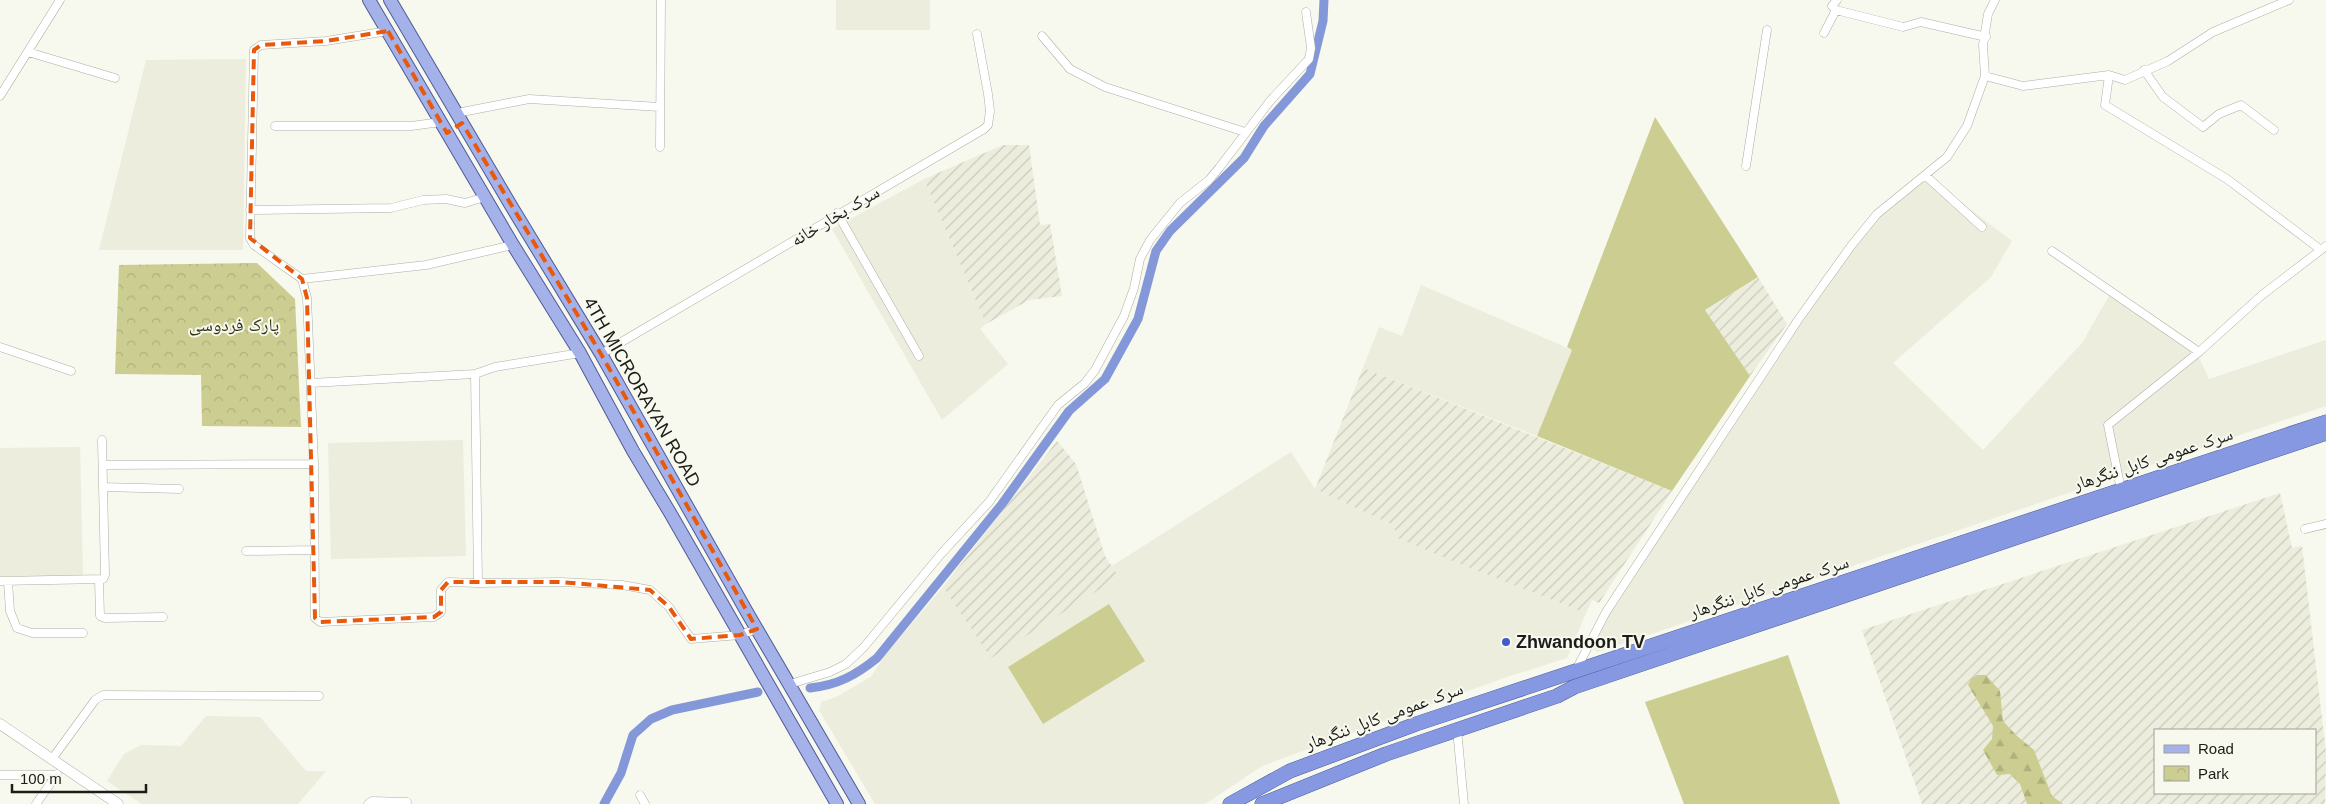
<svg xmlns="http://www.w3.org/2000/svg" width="2326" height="804" viewBox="0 0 2326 804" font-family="Arial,'Noto Naskh Arabic',sans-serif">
<defs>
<pattern id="industrial-furrows" width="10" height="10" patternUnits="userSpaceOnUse" patternTransform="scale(1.25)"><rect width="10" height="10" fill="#eceddc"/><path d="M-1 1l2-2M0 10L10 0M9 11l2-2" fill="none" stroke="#cacbbc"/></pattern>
<pattern id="forest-firs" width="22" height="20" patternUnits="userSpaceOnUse" patternTransform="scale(1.25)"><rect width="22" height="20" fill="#ccce91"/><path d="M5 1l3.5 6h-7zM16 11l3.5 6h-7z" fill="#afb07c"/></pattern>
<pattern id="park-crowns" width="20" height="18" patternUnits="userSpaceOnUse" patternTransform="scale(1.25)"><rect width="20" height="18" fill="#ccce91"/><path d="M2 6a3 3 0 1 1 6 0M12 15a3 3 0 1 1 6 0" fill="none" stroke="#afb07c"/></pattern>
</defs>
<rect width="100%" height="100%" fill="#f7f8ee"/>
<path fill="#eceddc" d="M836,0H930V30H836Z
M246,59L243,250H99L146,60Z
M1925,175L2012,241L1991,277L1893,363L1983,450L2082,343L2113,289L2191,341L2209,379L2326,340V406L1598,652L1589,646L1606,612L1862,230Z
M924,179L986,324L980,329L1008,364L942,420L832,229Z
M1421,285L1572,350L1537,436L1363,368L1379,327L1402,336Z
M463,440L466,556L331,559L328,443Z
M80,447L83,576H0V448Z
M1291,452L1315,489L1393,525L1398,538L1586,613L1567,658L1504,678L1262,766L1205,804H875L819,710L821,702L836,697L871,677L885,655L943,587L991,657L1119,577L1112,566Z
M206,716L260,717L306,771H326L298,804H142L107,781L124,754L141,745L181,746Z"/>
<path fill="url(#industrial-furrows)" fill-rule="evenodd" d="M1003,145H1029L1040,225L1050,224L1062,296L1029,300L986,324L924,179Z
M1758,277L1787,324L1750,376L1705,310Z
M1363,368L1672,491L1599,603L1592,600L1586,613L1455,562L1398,538L1393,525L1315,489Z
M1057,441L1076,464L1105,556L1119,577L991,658L943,587Z
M2280,493L2292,548L2302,546L2326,753L2325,804H1922L1862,630ZM2155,730H2315V793H2155Z"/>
<path fill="#ccce91" d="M1655,117L1758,277L1705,310L1750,376L1672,491L1537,436L1572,350L1567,347Z
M1109,604L1145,661L1043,724L1008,667Z
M1788,655L1840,804H1684L1645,702Z"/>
<path fill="url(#forest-firs)" d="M1977,675H1986L2000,691L2003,721L2017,736L2034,750L2052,796L2063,804H2027L2020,784L2010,774L1997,775L1983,750L1992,739L1993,726L1968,685L1971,679Z"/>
<path fill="url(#park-crowns)" d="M257,263L295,299L301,427L202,426L201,375L115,374L119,265Z"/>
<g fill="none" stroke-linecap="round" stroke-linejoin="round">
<path stroke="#8497d9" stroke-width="9" d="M810,688C838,685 856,675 877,658L1002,504L1069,411L1105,379L1138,319L1156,251L1170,231L1244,158L1264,126L1310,74L1323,21L1324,0
M604,804L621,773L633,735L651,719L672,710L758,692"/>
<g stroke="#aeaea5" stroke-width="9">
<path id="minor" d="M1836,10L1903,27L1921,22L1986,37
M1824,33L1836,10L1832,6L1837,0
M1042,36L1070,69L1105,87L1245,132
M28,52L115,78
M2144,70L2163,97L2203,127L2219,114L2241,105L2274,130
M2109,75L2105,105L2227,179L2321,250
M1985,76L2023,86L2109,75L2125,80L2168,61L2213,32L2289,0
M0,96L60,0
M457,113L529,99L660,107
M275,126H411L441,122
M660,147L661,0
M1746,166L1767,30
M1925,175L1982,227
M250,210L391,208L423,200L446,199L465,203L485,197
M837,213L919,356
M2052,251L2199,352
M302,279L254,245L250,238L254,50L261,45L326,41L388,31
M0,347L71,371
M601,354L984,129L988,125L990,111L988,94L977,34
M475,374L478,583L561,582L622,585L650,590L669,607L691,639L740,635L757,629
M311,383L475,374L495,367L580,353
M314,464L315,614V618L320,622L434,617L441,612V590L448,582L478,583
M103,465L314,464L307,298L302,279L426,265L513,245
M103,487L179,489
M2121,490L2108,425L2199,352L2262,295L2326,246
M2305,529L2326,524
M246,551L314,550
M99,580L100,616L105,618L163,617
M0,581L103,579L105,575L102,440
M8,581L10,611L17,628L32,633H83
M1576,670L1606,612L1798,320L1851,246L1877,214L1947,157L1967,126L1985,76L1983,45L1988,14L1995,0
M790,684L830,672L846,664L864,647L941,554L989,502L1058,405L1085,383L1095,370L1124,316L1134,288L1140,259L1150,240L1180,203L1209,180L1219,168L1270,101L1309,59L1311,48L1306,12
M1457,729L1464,804
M52,759L95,700L103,695L319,696
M0,775H55
M640,795L645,804
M36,804L57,774
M368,804L372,801L407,802"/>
</g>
<g stroke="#aeaea5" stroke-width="11">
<path id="tertiary" d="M0,724L118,804"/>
</g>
<g stroke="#4e5c97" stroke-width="14">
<path id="primary" d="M369,0L513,245L580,353L633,451L669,511L837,804
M390,0L510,204L601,354L748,614L859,804"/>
</g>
<g stroke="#4e5c97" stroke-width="15">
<path id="trunk" d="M1230,804L1290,771L1416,724L2326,422
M1262,804L1386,754L1557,696L1574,687L2326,433"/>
</g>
<use href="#minor" stroke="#fff" stroke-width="8"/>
<use href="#tertiary" stroke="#fff" stroke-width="10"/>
<use href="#primary" stroke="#a5b2ea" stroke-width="12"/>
<use href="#trunk" stroke="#8798e3" stroke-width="14"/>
</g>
<path fill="none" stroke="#e8590c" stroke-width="4" stroke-dasharray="10 6" stroke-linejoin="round" d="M388,31L447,133L462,123L601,354L757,629L740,635L691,639L669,607L650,590L561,582H448L441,590V612L434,617L320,622L315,618L307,298L302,279L250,238L254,50L261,45L326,41Z"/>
<circle fill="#4558cc" stroke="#f7f8ee" stroke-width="2" cx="1506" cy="642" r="5"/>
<g text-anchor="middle" stroke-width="4" stroke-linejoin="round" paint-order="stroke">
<g font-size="18" fill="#1c1c18" stroke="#f7f8ee">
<text transform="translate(835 216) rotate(-31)" y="6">سرک بخار خانه</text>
<text transform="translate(642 392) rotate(60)" y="6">4TH MICRORAYAN ROAD</text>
<text transform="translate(2153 459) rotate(-18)" y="6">سرک عمومی کابل ننگرهار</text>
<text transform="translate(1769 587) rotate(-18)" y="6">سرک عمومی کابل ننگرهار</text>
<text transform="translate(1384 716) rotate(-20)" y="6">سرک عمومی کابل ننگرهار</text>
</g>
<g font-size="18" fill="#323311" stroke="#f7f8ee">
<text x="234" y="331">پارک فردوسی</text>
</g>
<g font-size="18" font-weight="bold" fill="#1c1c18" stroke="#f7f8ee" text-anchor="start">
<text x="1516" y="648">Zhwandoon TV</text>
</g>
</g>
<rect x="2154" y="729" width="162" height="65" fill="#f7f8ee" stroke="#9fa098"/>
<rect x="2164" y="745" width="25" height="8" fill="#a5b2ea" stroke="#9fa098"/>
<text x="2198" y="754" font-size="15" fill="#1c1c18">Road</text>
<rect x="2164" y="766" width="25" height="15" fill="url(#park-crowns)" stroke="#9fa098"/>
<text x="2198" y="779" font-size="15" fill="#1c1c18">Park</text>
<path d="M12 784v8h134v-8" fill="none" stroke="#1c1c18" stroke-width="2.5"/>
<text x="20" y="784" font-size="15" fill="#1c1c18" stroke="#f7f8ee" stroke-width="4" paint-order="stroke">100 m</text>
</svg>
